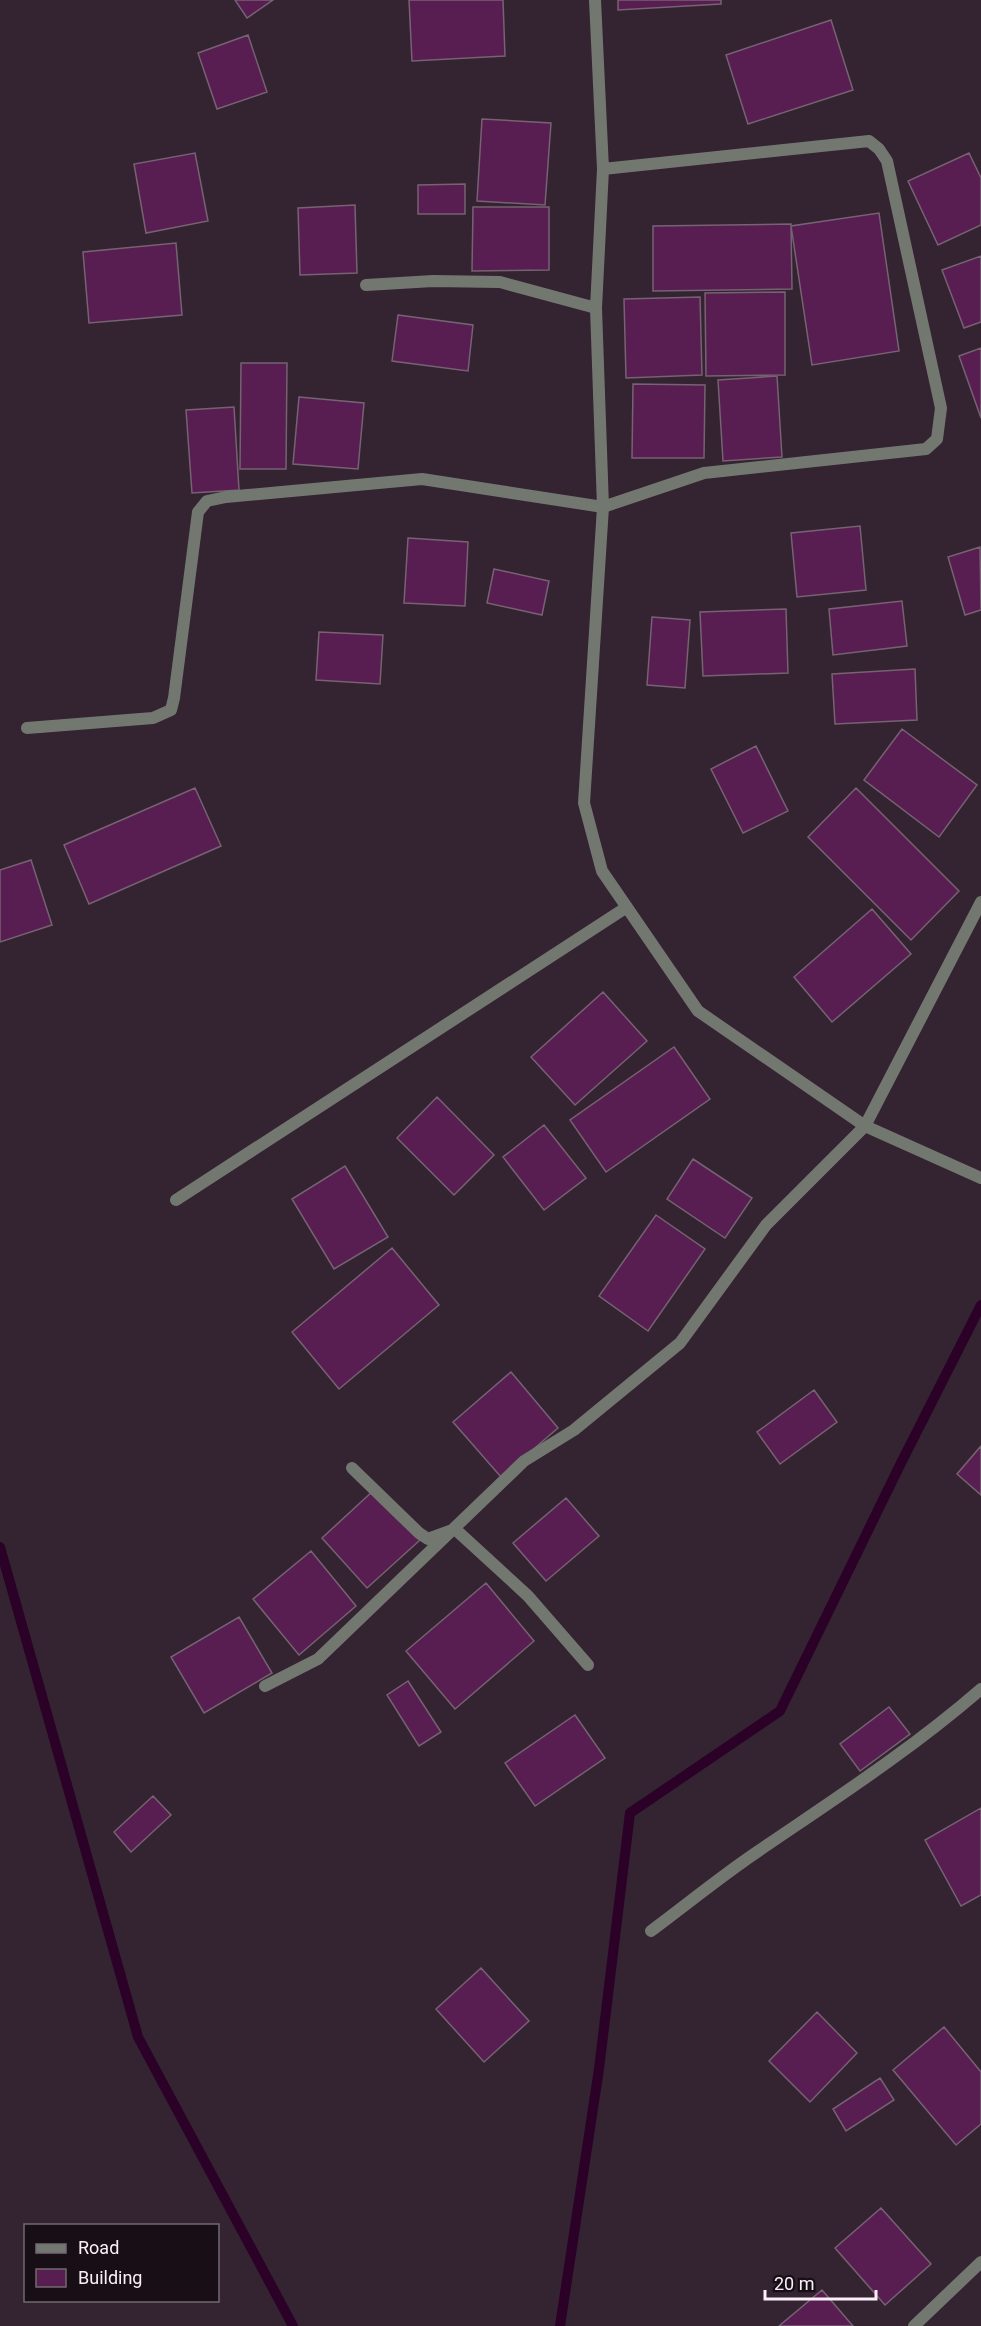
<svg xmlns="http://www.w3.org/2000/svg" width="981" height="2326" viewBox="0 0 981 2326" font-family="Roboto,sans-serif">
<rect width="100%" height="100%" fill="#342331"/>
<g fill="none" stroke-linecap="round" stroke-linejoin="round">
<path stroke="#2b0128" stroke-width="10" d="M0,1547L138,2037L293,2326
M560,2326L599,2069L630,1813L780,1711L900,1465L981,1305"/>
</g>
<path fill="#581e52" stroke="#766272" stroke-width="1.5" d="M235,0H273L247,18Z
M409,0H503L505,56L412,61Z
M618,0H721V4L618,10Z
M831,20L853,90L748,124L726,55Z
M248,35L267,92L217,109L198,53Z
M482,119L551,123L545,205L477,201Z
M195,153L208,221L146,233L134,164Z
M969,153L981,178V225L938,245L908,181Z
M465,184V214H418V185Z
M355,205L357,273L300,275L298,208Z
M473,207H549V270L472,271Z
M879,213L899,351L812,365L791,226Z
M791,224L792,289L653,291V226Z
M176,243L182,315L89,323L83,252Z
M981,256V322L964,328L942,270Z
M785,292V375L706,376L705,293Z
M700,297L702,375L626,378L624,299Z
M398,315L473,325L468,371L392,361Z
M981,348V418L959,356Z
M241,363H287L286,469H240Z
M777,376L782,457L723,461L718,380Z
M633,384L705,385L704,458H632Z
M299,397L364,403L358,469L293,464Z
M234,407L239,490L192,493L186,410Z
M860,526L866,590L797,597L791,533Z
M408,538L468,542L465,606L404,603Z
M980,547L981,610L965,615L948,557Z
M494,569L549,581L542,615L487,603Z
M902,601L907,646L833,655L829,609Z
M786,609L788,673L703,676L700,612Z
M652,617L690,620L685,688L647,685Z
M319,632L383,635L380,684L316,680Z
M915,669L917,720L835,724L832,674Z
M902,729L977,785L939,837L864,780Z
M756,746L788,811L743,833L711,769Z
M195,788L221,846L89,904L64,845Z
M856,788L959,891L911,940L808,837Z
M31,860L52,925L0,942V870Z
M872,909L911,954L832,1022L794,977Z
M603,992L647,1041L575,1105L531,1057Z
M674,1047L710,1099L606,1172L570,1120Z
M437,1097L494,1155L454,1195L397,1138Z
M544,1125L586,1178L544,1210L503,1157Z
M693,1159L752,1198L725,1238L667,1199Z
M345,1166L388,1237L334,1269L292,1199Z
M656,1215L705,1249L648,1331L599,1296Z
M392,1248L439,1305L339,1389L292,1332Z
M511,1372L558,1428L501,1477L453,1422Z
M814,1390L837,1422L780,1464L757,1432Z
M981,1446V1495L957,1474Z
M374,1490L420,1540L367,1588L322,1538Z
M566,1498L599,1536L546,1581L513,1543Z
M311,1551L356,1606L299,1655L253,1599Z
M486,1583L534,1641L455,1709L406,1651Z
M239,1617L272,1673L204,1713L171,1657Z
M408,1681L441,1732L419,1746L387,1695Z
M889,1707L910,1734L860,1771L840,1744Z
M575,1715L605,1758L535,1806L505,1763Z
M153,1796L171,1815L131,1852L114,1832Z
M981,1808V1895L961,1906L925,1840Z
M481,1968L529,2021L484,2062L436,2009Z
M817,2012L857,2053L810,2102L769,2061Z
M944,2027L981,2072V2124L956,2145L893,2070Z
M880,2078L894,2100L846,2131L833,2109Z
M881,2208L931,2264L885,2305L835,2248Z
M822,2290L853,2326H779Z"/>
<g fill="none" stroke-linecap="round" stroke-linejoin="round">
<path stroke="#727870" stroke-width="12" d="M595,0L603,169L596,308L603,507L584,803L602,871L698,1011L865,1126L981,1178
M366,285L433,281L500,282L596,308
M27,728L153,718L171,710L174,698L198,512L207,501L226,497L422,479L603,507L704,473L926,449L937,439L941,408L887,161L879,149L869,141L603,169
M176,1200L627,907
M352,1468L419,1533L428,1539L455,1529L528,1596L588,1665
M265,1686L318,1659L524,1461L574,1430L680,1343L766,1225L865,1126L981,902
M651,1931C686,1905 720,1877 757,1852C833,1800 911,1750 981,1689
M914,2326L981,2262"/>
</g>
<rect x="24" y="2224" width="195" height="78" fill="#170f15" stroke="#726970" stroke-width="1.5"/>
<rect x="36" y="2244" width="30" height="9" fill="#727870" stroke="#726970" stroke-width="1.5"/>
<text x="78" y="2254" font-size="18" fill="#faeff8">Road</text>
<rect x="36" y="2269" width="30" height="18" fill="#581e52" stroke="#726970" stroke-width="1.5"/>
<text x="78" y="2284" font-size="18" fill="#faeff8">Building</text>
<path d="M765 2290v9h111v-9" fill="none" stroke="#faeff8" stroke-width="3"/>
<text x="774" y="2290" font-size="18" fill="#faeff8" stroke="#170f15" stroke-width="4.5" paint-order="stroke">20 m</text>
</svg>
